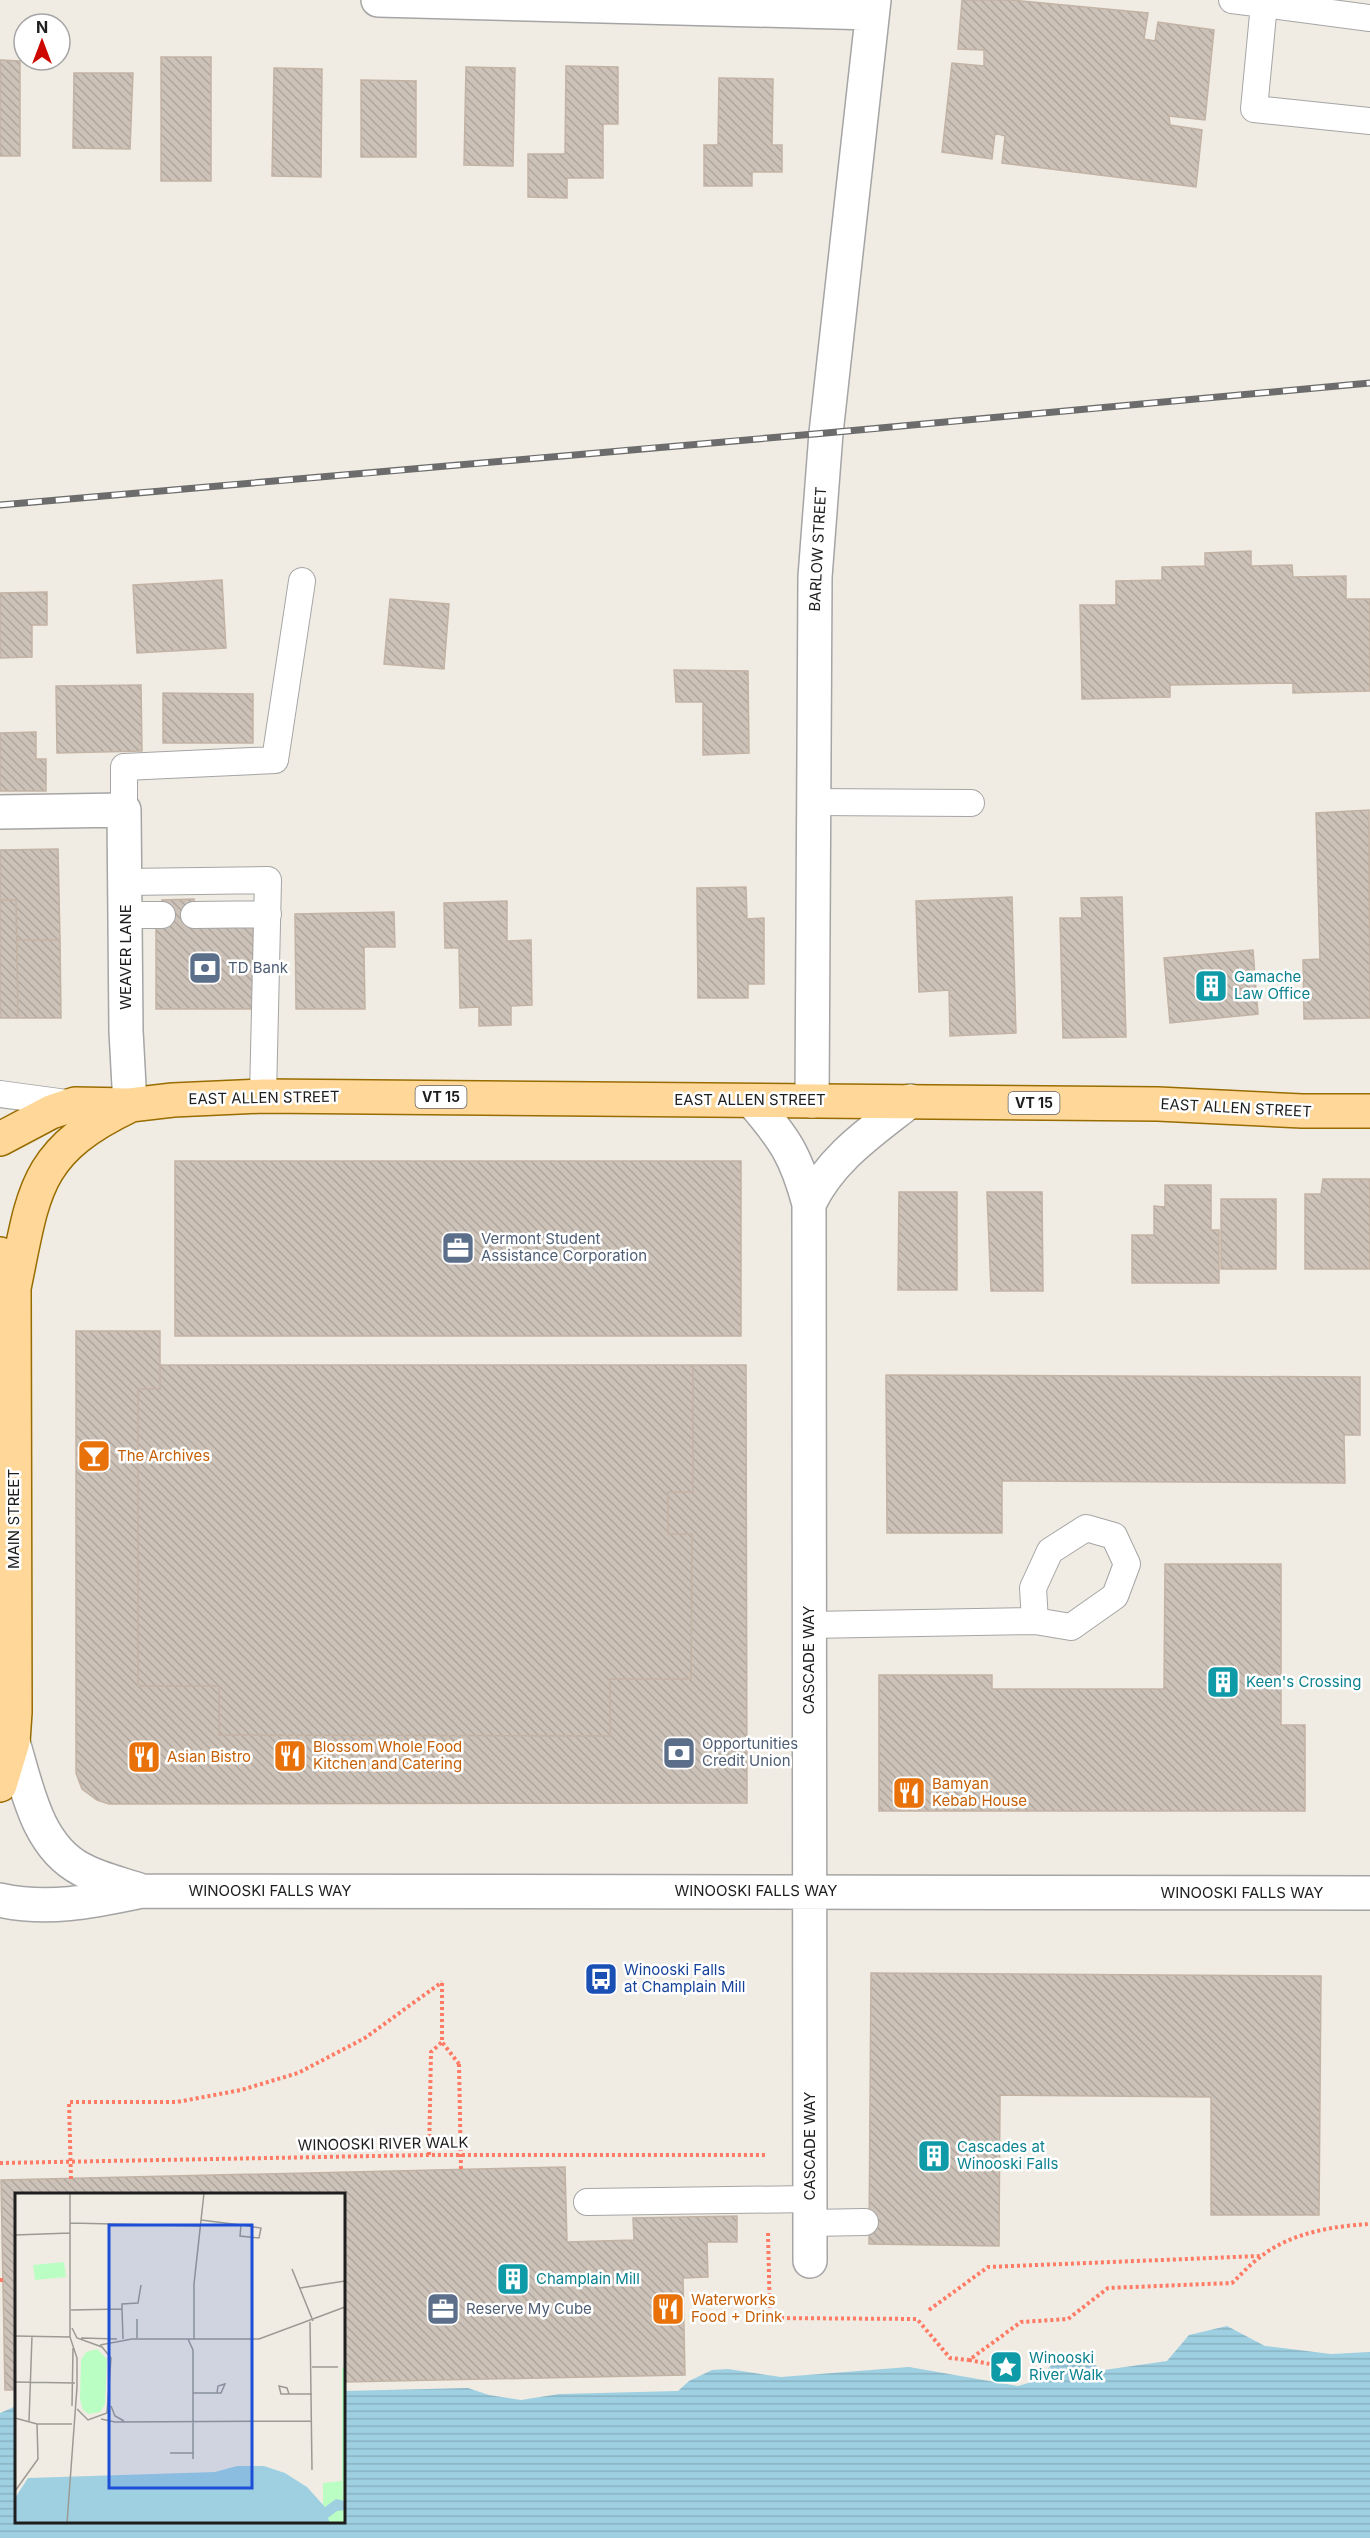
<svg xmlns="http://www.w3.org/2000/svg" width="1370" height="2538" viewBox="0 0 1370 2538" font-family="Inter,sans-serif">
<defs>
<pattern id="water-rules" width="6" height="5" patternUnits="userSpaceOnUse" patternTransform="scale(1.5)"><rect width="6" height="5" fill="#9fd0e2"/><path d="M0 2.5h6" fill="none" stroke="#88b2c1"/></pattern>
<pattern id="building-back-hatch" width="6" height="6" patternUnits="userSpaceOnUse" patternTransform="scale(1.5)"><rect width="6" height="6" fill="#ccc2b8"/><path d="M-1 5l2 2M0 0l6 6M5-1l2 2" fill="none" stroke="#afa69e"/></pattern>
</defs>
<rect width="100%" height="100%" fill="#f0ece3"/>
<path fill="url(#water-rules)" d="M1227,2326L1265,2346L1331,2354L1370,2352V2538H0V2413L16,2406V2522H344V2391L468,2388L489,2395L521,2400L559,2394L678,2391L689,2381L712,2370L728,2369L781,2377L909,2367L1018,2386L1035,2381L1055,2362L1080,2357L1104,2370L1167,2361L1189,2335Z"/>
<path fill="url(#building-back-hatch)" stroke="#c3b3a4" stroke-width="1.5" d="M962,0H1011L1148,13L1144,39L1155,41L1158,22L1214,30L1205,120L1169,116L1170,125L1202,130L1196,187L1002,163L1005,136L995,133L992,159L942,152L952,63L984,66V50L958,49Z
M161,57H211V181H161Z
M0,60L20,61V156H0Z
M566,66L618,67V124H603V178H567V198L528,197V154H565Z
M466,67L515,68L513,166L464,165Z
M274,68L322,69L321,177L272,176Z
M74,73H133L130,149L73,148Z
M719,78L773,79L772,145H782V172H752V186H704V145H718Z
M361,80L416,81V157H361Z
M1251,551V566L1292,565L1293,577L1346,576V599H1370V691L1293,693V683L1170,685V697L1082,699L1080,605H1116V581L1162,580V567L1205,566V553Z
M222,580L226,648L137,653L133,585Z
M47,592V625H32V657L0,658V593Z
M390,599L449,604L444,669L384,664Z
M674,670L748,671L749,753L703,755V702H676Z
M141,685L142,751L57,753L56,686Z
M163,693L253,694V743H163Z
M36,732V759H46V791H0V733Z
M1369,810L1370,1018L1304,1019L1303,960L1320,959L1316,813Z
M58,849L60,940H17L16,900H0V850Z
M746,887L747,919L764,918V984H748V998H698L697,888Z
M1012,897L1016,1033L950,1036L949,990L919,992L916,901Z
M1122,897L1126,1037L1063,1038L1060,918H1082L1081,898Z
M194,899L195,927H253L254,1009H156V927H162V900Z
M0,900H16L18,1018H0Z
M507,901V941L531,940L532,1005L511,1006V1025L479,1026V1007L460,1008L459,948H445L444,903Z
M394,912L395,947H364L365,1009H296L295,914Z
M17,940H60L61,1018H18Z
M1253,950L1258,1014L1170,1023L1164,958Z
M175,1161H741V1336H175Z
M1323,1179H1370V1269H1305V1194H1321Z
M1165,1185H1211V1230H1219V1283H1132V1235H1154V1206L1165,1207Z
M899,1192H957V1290H898Z
M987,1192H1042L1043,1291H991Z
M1221,1199H1276V1269H1221Z
M76,1331H160V1389H138V1686H219V1735L610,1736V1679H691L692,1534H668V1492H693V1365H746L747,1803L109,1804L97,1800L82,1789L76,1773Z
M160,1365H693V1492H668V1534H692L691,1679H610V1736L219,1735V1686H138V1389H160Z
M886,1375L1360,1377V1435H1344L1345,1483L1002,1481V1533H887Z
M1165,1564H1281V1725H1305V1811H879V1675H992V1689H1164Z
M871,1973L1321,1976L1319,2215H1211V2097L1000,2095L999,2246L869,2244Z
M565,2167L567,2242L634,2240L633,2218L737,2216V2242H707L708,2277L683,2278L685,2375L344,2382V2194H16V2390H5L1,2180Z"/>
<g fill="none" stroke-linecap="round" stroke-linejoin="round">
<g stroke="#a5a5a5" stroke-width="28">
<path id="lane" d="M1232,0L1370,18
M1264,4L1254,109L1370,121
M813,802L971,803
M124,810V767L275,760L302,581
M125,882L268,880L263,1096
M126,915H162
M194,915L268,914
M0,1094L74,1104
M809,1625L1035,1621L1071,1627L1115,1596L1127,1564L1114,1536L1086,1528L1050,1551L1033,1588L1035,1621
M587,2202L810,2199
M810,2223L865,2222"/>
</g>
<g stroke="#a5a5a5" stroke-width="36">
<path id="street" d="M378,0L872,13
M0,812L124,810L126,1031L130,1105
M752,1101C784,1138 796,1155 809,1204L810,2261
M812,1101L815,577L826,433L874,0
M809,1204C831,1158 871,1132 910,1101
M13,1742C27,1787 36,1845 81,1869C99,1879 122,1884 142,1891
M0,1900C49,1911 94,1901 142,1891L1370,1893"/>
</g>
<g stroke="#986c00" stroke-width="36">
<path id="primary" d="M0,1139L51,1112L75,1104L130,1105L173,1100L263,1096L1158,1104L1302,1111H1370
M0,1254L14,1288L15,1712L13,1742L0,1785
M14,1288C34,1192 33,1152 129,1106"/>
</g>
<path stroke="#ff7b65" stroke-width="4" stroke-dasharray="3 3" stroke-linecap="butt" d="M442,1983V2042L459,2064
M429,2155L431,2052L442,2042
M0,2163L429,2155H766
M71,2179L69,2102H177L241,2090L298,2073L365,2038L442,1982
M768,2233L770,2318L917,2319L950,2358L969,2360L1021,2322L1068,2319L1108,2288L1232,2283C1241,2275 1249,2265 1259,2258C1289,2233 1333,2226 1370,2224
M0,2280H3
M929,2310L988,2267L1260,2256
M969,2360L1006,2367"/>
<use href="#lane" stroke="#fff" stroke-width="26"/>
<use href="#street" stroke="#fff" stroke-width="33"/>
<use href="#primary" stroke="#ffd799" stroke-width="33"/>
<g stroke="#6c6c6c" stroke-width="7">
<path id="rail" d="M0,505L826,433L1370,383"/>
</g>
<use href="#rail" stroke="#fff" stroke-width="4.5" stroke-dasharray="14" stroke-linecap="butt"/>
<path stroke="#ff7b65" stroke-width="4" stroke-dasharray="3 3" stroke-linecap="butt" d="M459,2064L461,2170"/>
</g>
<defs>
<g id="bank-square" transform="scale(1.725)"><rect x="-9" y="-9" width="18" height="18" rx="4" fill="#5c6f8a" stroke="#fff"/><path d="M-6-4H6V4H-6ZM0-2.3a2.3 2.3 0 1 0 0 4.6a2.3 2.3 0 1 0 0-4.6Z" fill="#fff"/></g>
<g id="building-square" transform="scale(1.725)"><rect x="-9" y="-9" width="18" height="18" rx="4" fill="#0f9aa8" stroke="#fff"/><path d="M-4-6H4V6H1V3H-1V6H-4ZM-2.5-4.3h1.7v1.8h-1.7ZM.8-4.3h1.7v1.8H.8ZM-2.5-1h1.7V.8h-1.7ZM.8-1h1.7V.8H.8Z" fill="#fff"/></g>
<g id="office-square" transform="scale(1.725)"><rect x="-9" y="-9" width="18" height="18" rx="4" fill="#5c6f8a" stroke="#fff"/><path d="M-6-3h4V-5.5h4V-3h4V5H-6ZM-1-4.5V-3h2v-1.5ZM-6 0V1H6V0Z" fill="#fff"/></g>
<g id="bar-square" transform="scale(1.725)"><rect x="-9" y="-9" width="18" height="18" rx="4" fill="#e8710a" stroke="#fff"/><path d="M-6-5H6L.8 .8V4.5H3.5V6h-7V4.5H-.8V.8Z" fill="#fff"/></g>
<g id="restaurant-square" transform="scale(1.725)"><rect x="-9" y="-9" width="18" height="18" rx="4" fill="#e8710a" stroke="#fff"/><path d="M-5-6h1v4h1v-4h1v4h1v-4h1v5L-1.5 .5V6h-2V.5L-5-1ZM5-6V6H3V1.5H1.5Q1.5-4 5-6Z" fill="#fff"/></g>
<g id="bus-square" transform="scale(1.725)"><rect x="-9" y="-9" width="18" height="18" rx="4" fill="#1a4fb4" stroke="#fff"/><path d="M-5-6H5V4H4V6H2V4H-2V6H-4V4H-5ZM-3.5-4V0h7V-4ZM-3.5 1.2v1.5H-2V1.2ZM2 1.2v1.5H3.5V1.2Z" fill="#fff"/></g>
<g id="sight-square" transform="scale(1.725)"><rect x="-9" y="-9" width="18" height="18" rx="4" fill="#0f9aa8" stroke="#fff"/><path d="M0-6L1.8-2.2L6-1.7L2.9 1.2L3.7 5.4L0 3.3L-3.7 5.4L-2.9 1.2L-6-1.7L-1.8-2.2Z" fill="#fff"/></g>
</defs>
<g fill-rule="evenodd">
<use href="#bank-square" x="205" y="968"/>
<use href="#building-square" x="1211" y="986"/>
<use href="#office-square" x="458" y="1248"/>
<use href="#bar-square" x="94" y="1456"/>
<use href="#building-square" x="1223" y="1682"/>
<use href="#bank-square" x="679" y="1753"/>
<use href="#restaurant-square" x="290" y="1756"/>
<use href="#restaurant-square" x="144" y="1757"/>
<use href="#restaurant-square" x="909" y="1793"/>
<use href="#bus-square" x="601" y="1979"/>
<use href="#building-square" x="934" y="2156"/>
<use href="#building-square" x="513" y="2279"/>
<use href="#office-square" x="443" y="2309"/>
<use href="#restaurant-square" x="668" y="2309"/>
<use href="#sight-square" x="1006" y="2367"/>
</g>
<g text-anchor="middle" stroke-width="5" stroke-linejoin="round" paint-order="stroke">
<g fill="#fff" stroke="#626262" stroke-width="1.5">
<rect x="415.5" y="1086" width="51" height="22" rx="4.5"/>
<rect x="1008.5" y="1092" width="51" height="22" rx="4.5"/>
</g>
<g font-size="14" font-weight="bold" fill="#1e1e1e">
<text x="441" y="1102">VT 15</text>
<text x="1034" y="1108">VT 15</text>
</g>
<g font-size="15" fill="#1e1e1e" stroke="#fff">
<text transform="translate(818 549) rotate(-87)" y="5">BARLOW STREET</text>
<text transform="translate(126 957) rotate(-90)" y="5">WEAVER LANE</text>
<text transform="translate(264 1098) rotate(-1)" y="5">EAST ALLEN STREET</text>
<text x="750" y="1105">EAST ALLEN STREET</text>
<text transform="translate(1236 1108) rotate(3)" y="5">EAST ALLEN STREET</text>
<text transform="translate(14 1519) rotate(-90)" y="5">MAIN STREET</text>
<text transform="translate(809 1660) rotate(-90)" y="5">CASCADE WAY</text>
<text x="270" y="1896">WINOOSKI FALLS WAY</text>
<text x="756" y="1896">WINOOSKI FALLS WAY</text>
<text x="1242" y="1898">WINOOSKI FALLS WAY</text>
<text transform="translate(383 2144) rotate(-1)" y="5">WINOOSKI RIVER WALK</text>
<text transform="translate(810 2146) rotate(-90)" y="5">CASCADE WAY</text>
</g>
<g font-size="15" fill="#4e5e75" stroke="#fff" text-anchor="start">
<text x="228" y="973">TD Bank</text>
<text x="481" y="1244">Vermont Student<tspan x="481" dy="17">Assistance Corporation</tspan></text>
<text x="702" y="1749">Opportunities<tspan x="702" dy="17">Credit Union</tspan></text>
<text x="466" y="2314">Reserve My Cube</text>
</g>
<g font-size="15" fill="#0d838f" stroke="#fff" text-anchor="start">
<text x="1234" y="982">Gamache<tspan x="1234" dy="17">Law Office</tspan></text>
<text x="1246" y="1687">Keen's Crossing</text>
<text x="957" y="2152">Cascades at<tspan x="957" dy="17">Winooski Falls</tspan></text>
<text x="536" y="2284">Champlain Mill</text>
<text x="1029" y="2363">Winooski<tspan x="1029" dy="17">River Walk</tspan></text>
</g>
<g font-size="15" fill="#c56008" stroke="#fff" text-anchor="start">
<text x="117" y="1461">The Archives</text>
<text x="313" y="1752">Blossom Whole Food<tspan x="313" dy="17">Kitchen and Catering</tspan></text>
<text x="167" y="1762">Asian Bistro</text>
<text x="932" y="1789">Bamyan<tspan x="932" dy="17">Kebab House</tspan></text>
<text x="691" y="2305">Waterworks<tspan x="691" dy="17">Food + Drink</tspan></text>
</g>
<g font-size="15" fill="#164399" stroke="#fff" text-anchor="start">
<text x="624" y="1975">Winooski Falls<tspan x="624" dy="17">at Champlain Mill</tspan></text>
</g>
</g>
<g transform="translate(15 2193)">
<rect width="330" height="330" fill="#f0ece3"/>
<path d="M49,69L51,84L20,87L18,72ZM82,156L92,166L90,211L85,219L74,221L68,217L65,206L66,167L71,159ZM330,174V330H308V290L327,288V175Z" fill="#bbfec3"/>
<path d="M222,273H249L270,280L292,294L310,314L321,306L330,308V317L322,318L313,325L315,330H0V305L13,285L200,279Z" fill="#9fd0e2"/>
<path fill="none" stroke="#9c9a94" stroke-width="1.5" d="M186,27L226,32L246,35L244,45L225,43L226,32M55,30L185,33M0,42L55,40M277,76L298,128M285,95L330,88M107,116V111L123,110L126,92M107,116L108,146M56,117L107,116M295,129L297,277M57,135L62,145L87,154L96,165L92,220L73,227L62,216M0,143L55,144M66,145L102,146M122,145V126M173,146L178,157V266M179,146V91L189,0M85,152L117,146H244L330,114M297,174H323M0,189L60,190M178,200H206L210,191L203,193L202,200M274,201L272,195L264,193L266,201H297M57,213L58,155M96,213L100,223L109,228M0,225L22,231H57M86,226L100,229L296,228M14,228L17,143M155,260H178M0,298L23,266L22,231M52,330L62,194V165L55,144V0"/>
<path fill="#1d4ed8" fill-opacity="0.15" stroke="#1d4ed8" stroke-width="3" d="M94,32H237V295H94Z"/>
<rect width="330" height="330" fill="none" stroke="#1e1e1e" stroke-width="3"/>
</g>
<g transform="translate(42 42)"><circle r="28" fill="#ffffff" stroke="#a5a5a5" stroke-width="1.5"/>
<path d="M0-4.5L10 22L0 15L-10 22Z" fill="#cc0800"/>
<text y="-9" font-size="16" font-weight="bold" text-anchor="middle" fill="#1e1e1e">N</text>
</g>
</svg>
